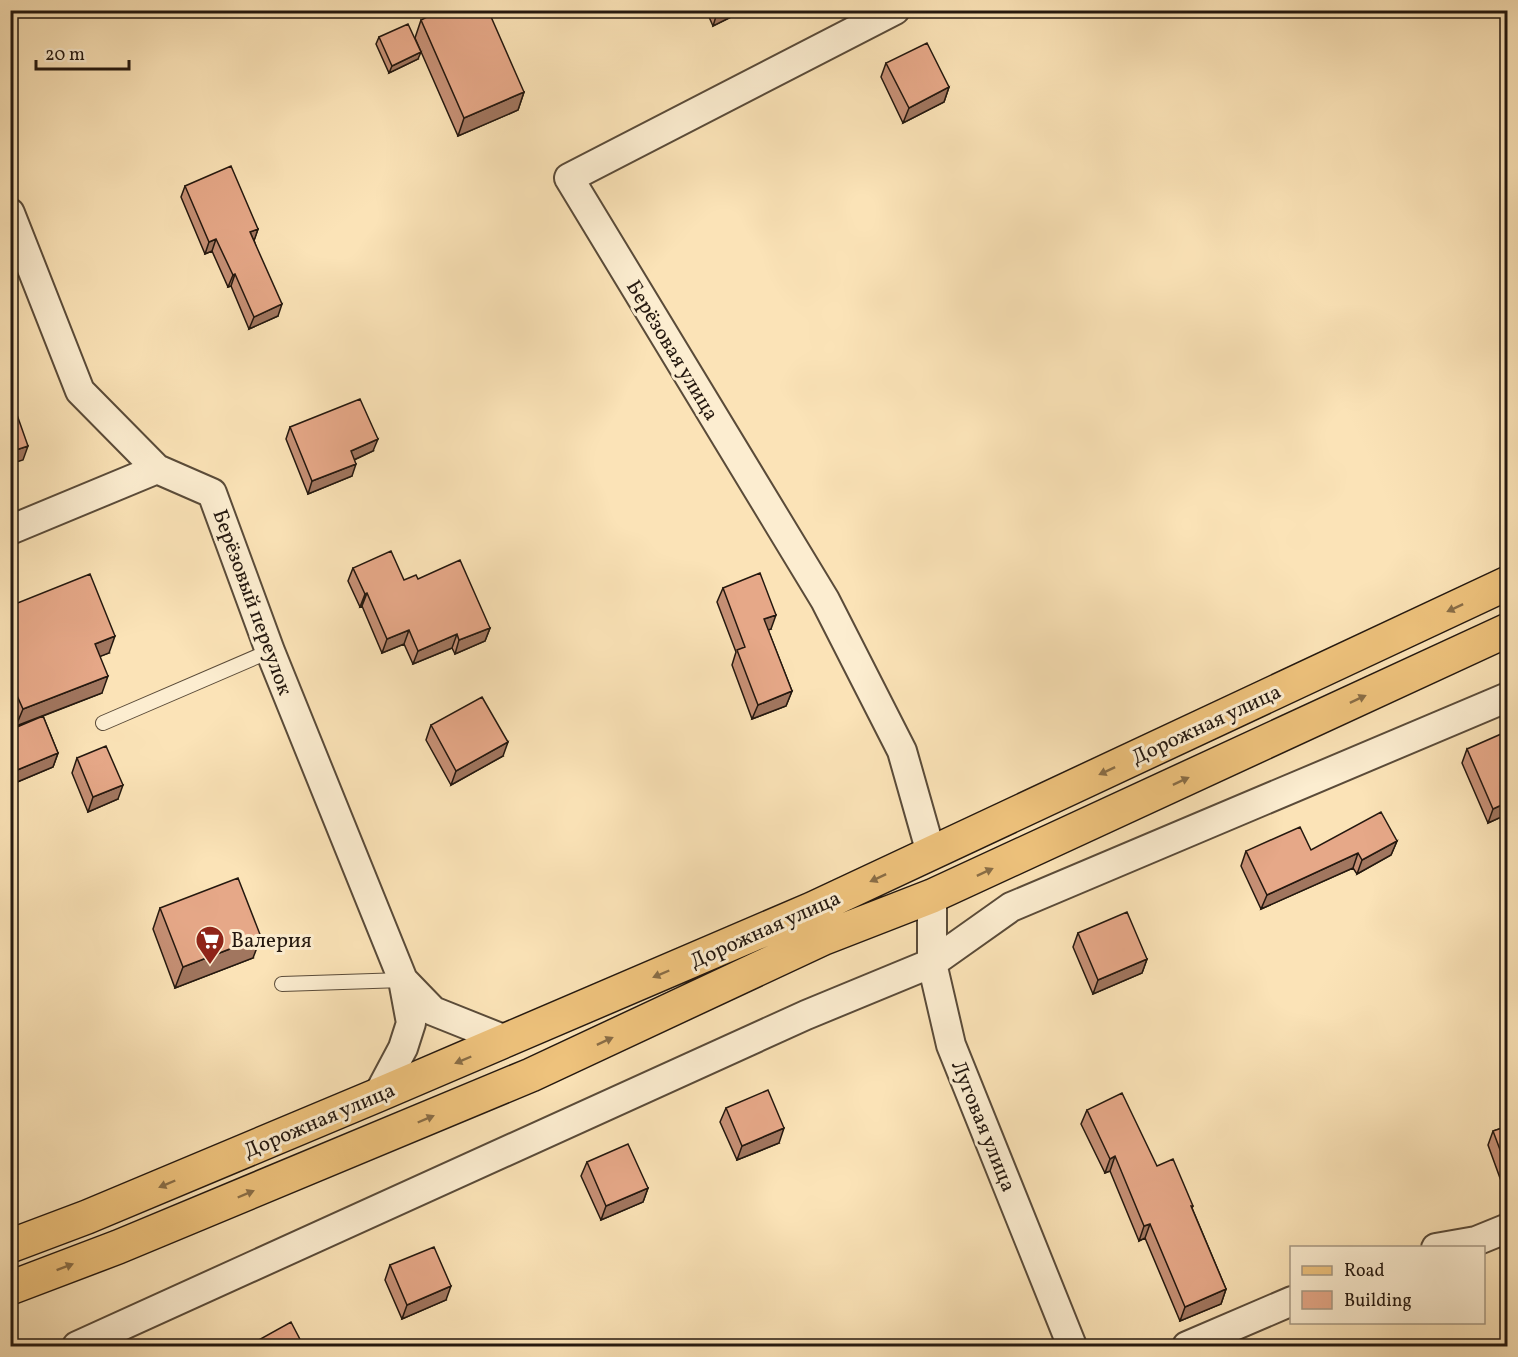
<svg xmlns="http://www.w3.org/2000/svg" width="1518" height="1357" viewBox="0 0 1518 1357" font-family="Vollkorn,serif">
<rect width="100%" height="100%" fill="#fbe3b7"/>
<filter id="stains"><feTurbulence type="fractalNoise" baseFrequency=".00333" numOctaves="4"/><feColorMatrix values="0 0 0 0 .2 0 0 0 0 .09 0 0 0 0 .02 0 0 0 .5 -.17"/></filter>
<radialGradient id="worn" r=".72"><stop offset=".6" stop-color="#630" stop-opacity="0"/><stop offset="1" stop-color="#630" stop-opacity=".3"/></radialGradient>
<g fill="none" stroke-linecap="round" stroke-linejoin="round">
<g stroke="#5a4b39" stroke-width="16">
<path id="service" d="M103,723L270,651
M282,984L403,980"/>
</g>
<g stroke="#5a4b39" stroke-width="32">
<path id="minor" d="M895,10L569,178L825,600L902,751L931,853
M10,213L80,391L157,469L212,493L270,651L403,980L411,1023L403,1048L378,1095
M10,530L157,469
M932,896V963L951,1045L1072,1346
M403,980L433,1011L508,1041
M1436,1248L1476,1241L1508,1228
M77,1346L806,1015L932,963L1011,907L1508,697
M1187,1346L1292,1301"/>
</g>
<g stroke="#24180f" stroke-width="36">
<path id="primary" d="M10,1246L87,1217L378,1095L812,909L1508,583
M10,1288L118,1247L531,1075L824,938L932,896L1508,630"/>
</g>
<use href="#service" stroke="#fcedd0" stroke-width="14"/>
<use href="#minor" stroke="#fcedd0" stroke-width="28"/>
<use href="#primary" stroke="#eec27c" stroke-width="33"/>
</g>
<path fill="#c69075" stroke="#24180f" stroke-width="1.5" d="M706,10H745L713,26Z
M421,20L524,92L518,110L458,136L415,38Z
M379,37L418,59L389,73L376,44Z
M886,63L949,87L944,102L903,123L881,77Z
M185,186L258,229L254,240L278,316L249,329L231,286L228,287L212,251L205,254L181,197Z
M290,427L373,451L354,460L352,476L308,494L286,439Z
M353,568L404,580L418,579L490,628L485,641L455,654L452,648L413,664L404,644L382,653L362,606L360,607L348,581Z
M723,588L771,629L768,630L792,691L786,706L752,719L732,665L736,652L717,602Z
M10,606L109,653L100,656L102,693L43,716L58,753L53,767L10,785V730L42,716L16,726L10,712Z
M431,725L503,756L451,785L426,740Z
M1467,749L1508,814L1488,823L1462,763Z
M77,758L118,799L88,812L72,773Z
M1397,841L1391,855L1357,874L1353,868L1261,909L1241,866L1246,851L1311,850Z
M160,908L253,958L175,988L153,929Z
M1078,933L1147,959L1142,973L1093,994L1073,947Z
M726,1108L779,1143L737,1160L720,1122Z
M1087,1110L1157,1166L1193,1206L1192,1208L1226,1289L1221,1304L1180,1321L1145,1238L1139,1241L1110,1171L1105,1173L1081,1124Z
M1508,1126V1188L1504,1189L1488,1145L1493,1131Z
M587,1162L648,1188L643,1202L601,1220L581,1176Z
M390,1265L446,1300L402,1319L385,1280Z"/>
<path fill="#a1765f" stroke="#24180f" stroke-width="1.5" d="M718,10H745L713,26Z
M421,52L418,59L389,73L392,66Z
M949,87L944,102L903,123L909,108Z
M524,92L518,110L458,136L464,118Z
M258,229L254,241L250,232Z
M216,239L212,251L205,254L209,242Z
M235,274L231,286L228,287L233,275Z
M282,304L278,316L249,329L254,317Z
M378,439L373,451L347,463L351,451Z
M28,446L23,460L10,464V452Z
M356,464L352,476L308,494L312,481Z
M367,593L362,606L360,607L365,594Z
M776,615L771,629L759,634L764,619Z
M490,628L485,641L455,654L459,640Z
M409,630L404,644L382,653L387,639Z
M457,634L452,648L413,664L418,651Z
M115,636L109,653L89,661L95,644Z
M108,676L102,693L16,726L23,709Z
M792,691L786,706L752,719L758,705Z
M508,742L503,756L451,785L456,771Z
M58,753L53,767L10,785V773Z
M123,785L118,799L88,812L93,797Z
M1508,802V814L1488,823L1493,809Z
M1397,841L1391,855L1357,874L1362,860Z
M1358,853L1353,868L1261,909L1267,895Z
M261,937L253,958L175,988L183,967Z
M1147,959L1142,973L1093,994L1098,980Z
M784,1128L779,1143L737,1160L742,1146Z
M1115,1156L1110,1171L1105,1173L1110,1159Z
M1508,1179V1188L1504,1189Z
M648,1188L643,1202L601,1220L606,1206Z
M1150,1224L1145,1238L1139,1241L1144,1226Z
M451,1286L446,1300L402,1319L407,1305Z
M1226,1289L1221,1304L1180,1321L1185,1307Z"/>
<path fill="#e6a888" stroke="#24180f" stroke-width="1.5" d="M441,10H488L524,92L464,118L421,20Z
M408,24L421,52L392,66L379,37Z
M927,43L949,87L909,108L886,63Z
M231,166L258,229L250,232L282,304L254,317L235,274L233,275L216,239L209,242L185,186Z
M10,395L28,446L10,452Z
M360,399L378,439L351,451L356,464L312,481L290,427Z
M391,551L404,580L416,575L418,579L460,560L490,628L459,640L457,634L418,651L409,630L387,639L367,593L365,594L353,568Z
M760,573L776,615L764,619L792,691L758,705L737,650L745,647L723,588Z
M90,574L115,636L95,644L108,676L23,709L10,680V606Z
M482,697L508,742L456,771L431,725Z
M43,716L58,753L10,773V730Z
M1508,731V802L1493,809L1467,749Z
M106,746L123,785L93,797L77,758Z
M1381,812L1397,841L1362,860L1358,853L1267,895L1246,851L1300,827L1311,850Z
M238,878L261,937L183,967L160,908Z
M1127,912L1147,959L1098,980L1078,933Z
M768,1090L784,1128L742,1146L726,1108Z
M1122,1093L1157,1166L1173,1159L1193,1206H1191L1226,1289L1185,1307L1150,1224L1144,1226L1115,1156L1110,1159L1087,1110Z
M1508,1126V1171L1493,1131Z
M628,1144L648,1188L606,1206L587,1162Z
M434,1247L451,1286L407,1305L390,1265Z
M291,1322L304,1347H246Z"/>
<defs><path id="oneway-solid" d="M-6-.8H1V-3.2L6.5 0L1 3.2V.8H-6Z" transform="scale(1.5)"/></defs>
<g fill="#896d46">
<use href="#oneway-solid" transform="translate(1455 608) rotate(155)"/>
<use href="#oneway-solid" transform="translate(1358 699) rotate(-25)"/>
<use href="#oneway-solid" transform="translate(1107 771) rotate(155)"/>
<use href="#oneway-solid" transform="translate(1181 781) rotate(-25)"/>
<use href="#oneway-solid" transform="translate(985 872) rotate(-25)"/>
<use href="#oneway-solid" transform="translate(878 878) rotate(155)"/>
<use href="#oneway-solid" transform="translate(661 974) rotate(157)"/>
<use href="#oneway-solid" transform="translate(605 1041) rotate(-25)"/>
<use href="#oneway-solid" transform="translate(463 1060) rotate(157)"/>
<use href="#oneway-solid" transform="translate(426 1119) rotate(-23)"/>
<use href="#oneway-solid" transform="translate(167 1184) rotate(157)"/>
<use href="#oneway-solid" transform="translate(246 1194) rotate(-23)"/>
<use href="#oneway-solid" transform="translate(65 1267) rotate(-21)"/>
</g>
<defs>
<g id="supermarket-pin" transform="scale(1.5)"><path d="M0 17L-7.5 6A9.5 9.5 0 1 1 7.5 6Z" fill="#8f2418" stroke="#fcedd0"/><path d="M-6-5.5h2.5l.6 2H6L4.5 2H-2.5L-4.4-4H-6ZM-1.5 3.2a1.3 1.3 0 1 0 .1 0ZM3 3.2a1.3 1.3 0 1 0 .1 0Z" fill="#fff"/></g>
</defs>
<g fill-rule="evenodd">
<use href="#supermarket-pin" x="210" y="940"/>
</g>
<g text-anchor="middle" stroke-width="6" stroke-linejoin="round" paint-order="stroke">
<g font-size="21" fill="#24180f" stroke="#fcedd0">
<text transform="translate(673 350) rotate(59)" y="7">Берёзовая улица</text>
<text transform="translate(253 602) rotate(70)" y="7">Берёзовый переулок</text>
<text transform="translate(1206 724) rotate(-25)" y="7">Дорожная улица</text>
<text transform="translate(765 929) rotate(-24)" y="7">Дорожная улица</text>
<text transform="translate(319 1120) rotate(-23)" y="7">Дорожная улица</text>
<text transform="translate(984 1126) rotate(68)" y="7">Луговая улица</text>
</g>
<g font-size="21" fill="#24180f" stroke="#fcedd0" text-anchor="start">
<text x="231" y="947">Валерия</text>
</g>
</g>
<rect width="1518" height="1357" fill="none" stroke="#fbe3b7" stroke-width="36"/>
<rect x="12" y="12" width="1494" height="1333" fill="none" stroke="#24180f" stroke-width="3"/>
<rect x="18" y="18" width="1482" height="1321" fill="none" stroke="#24180f" stroke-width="1.5"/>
<rect x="1290" y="1246" width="195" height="78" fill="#fcedd0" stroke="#a69883" stroke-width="1.5"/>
<rect x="1302" y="1266" width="30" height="9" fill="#eec27c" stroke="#a69883" stroke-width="1.5"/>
<text x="1344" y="1276" font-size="18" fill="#24180f">Road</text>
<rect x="1302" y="1291" width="30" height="18" fill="#e6a888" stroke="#a69883" stroke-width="1.5"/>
<text x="1344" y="1306" font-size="18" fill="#24180f">Building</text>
<path d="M36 60v9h93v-9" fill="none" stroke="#24180f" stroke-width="3"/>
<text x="45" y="60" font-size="18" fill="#24180f" stroke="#fcedd0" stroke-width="4.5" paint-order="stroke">20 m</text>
<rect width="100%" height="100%" filter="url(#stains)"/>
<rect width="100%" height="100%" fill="url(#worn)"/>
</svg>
